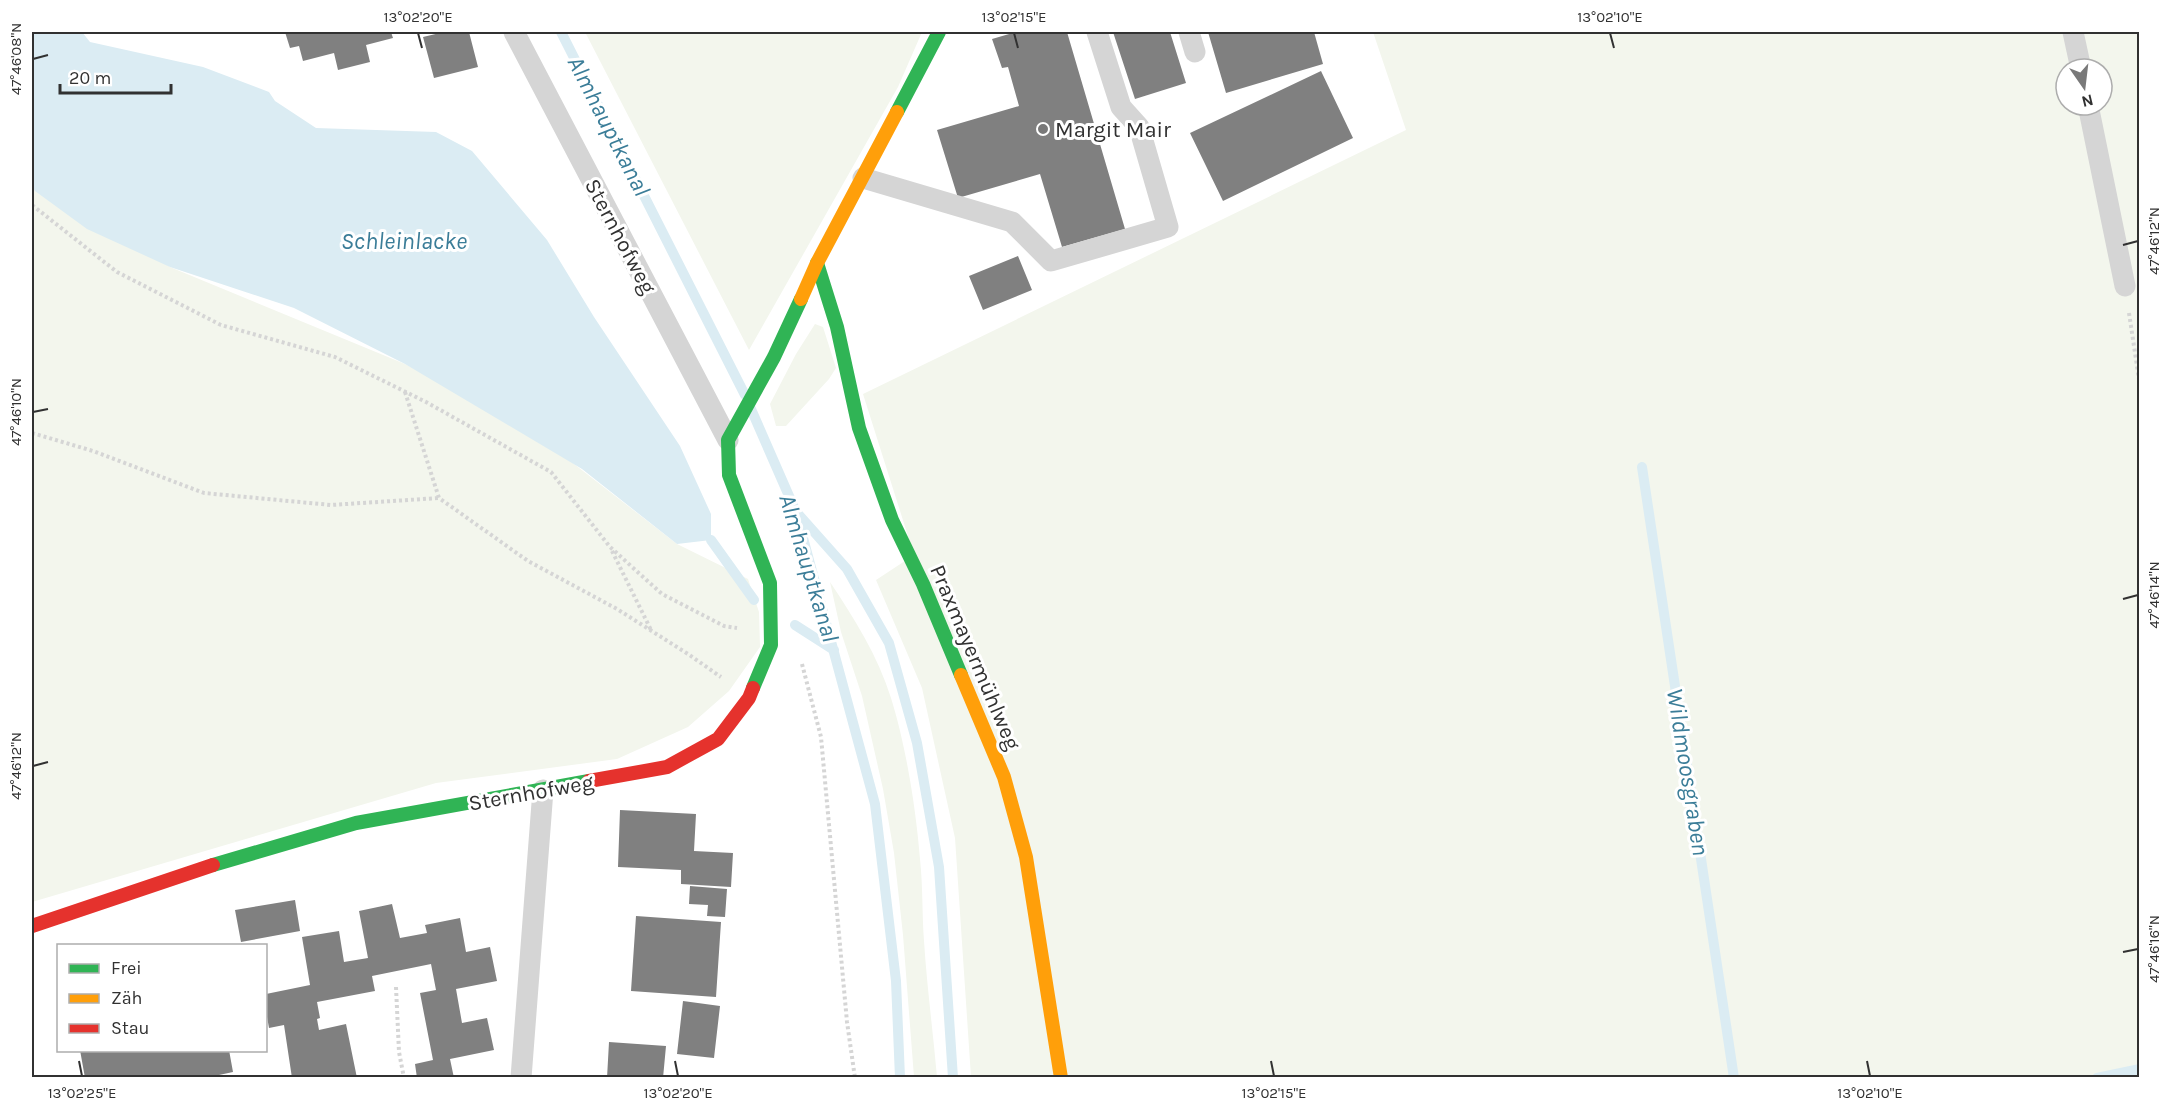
<svg xmlns="http://www.w3.org/2000/svg" width="2171" height="1109" viewBox="0 0 2171 1109" font-family="Karla,sans-serif">
<rect width="100%" height="100%" fill="#fff"/>
<path fill="#f3f6ed" fill-rule="evenodd" d="M585,32H922L898,87L749,350Z
M1373,32H2139V1077H971L955,838L922,688L876,580L914,555L863,394L1406,130ZM2066,69H2102V105H2066Z
M32,179L170,267L405,364L520,422L677,544L748,579L759,612L760,647L729,691L688,727L617,759L436,783L32,902Z
M815,324L823,327L836,368L829,379L786,426H776L770,404L796,354Z
M830,582C854,618 878,656 891,698C906,746 916,809 920,859C923,887 922,914 924,941C927,987 933,1032 937,1077H914L903,935L894,853L883,789L862,696L841,632Z"/>
<path fill="#dbecf3" d="M32,32H82L90,42L203,67L269,92L275,101L316,128L436,132L472,151L547,240L594,317L680,446L711,514V540L677,544L582,469L405,364L294,308L170,267L87,229L35,191L32,186Z"/>
<g fill="none" stroke-linecap="round" stroke-linejoin="round">
<path stroke="#dbecf3" stroke-width="10" d="M561,32L745,395
M751,409L796,512L875,804L896,981L900,1078
M1642,467L1734,1078
M799,515L847,569L889,643L917,743L939,867L953,1078
M711,540L754,600
M795,625L834,650
M2097,1078L2140,1069"/>
</g>
<path fill="#808080" d="M285,32H391L393,38L366,45L370,62L338,70L334,53L303,61L299,46L290,48Z
M444,32H469L478,67L434,78L423,37Z
M1016,32H1067L1125,229L1062,247L1040,174L958,198L937,130L1019,106L1008,67L1002,68L992,39Z
M1113,32H1170L1186,83L1135,99Z
M1208,32H1314L1323,64L1226,93Z
M1321,71L1353,138L1223,201L1190,133Z
M1018,256L1032,290L983,310L969,276Z
M620,810L696,814L694,851L733,853L731,887L681,884V870L618,867Z
M690,886L727,889L725,917L707,916L708,905L689,904Z
M295,900L300,931L241,942L235,910Z
M392,904L400,938L427,933L425,925L460,918L466,952L490,947L497,981L456,989L462,1023L487,1018L494,1050L450,1059L454,1078H417L415,1064L433,1060L420,993L436,990L431,964L372,976L375,991L317,1002L320,1018L317,1019L319,1030L346,1024L357,1078H292L284,1025L269,1028L266,1011V994L310,985L302,937L339,931L344,962L368,958L359,911Z
M636,916L721,922L716,997L631,991Z
M683,1001L720,1006L714,1058L677,1054Z
M609,1042L666,1046L663,1078H607Z
M80,1050H229L233,1072L205,1078H85Z"/>
<g fill="none" stroke-linecap="round" stroke-linejoin="round">
<path stroke="#d5d5d5" stroke-width="4" stroke-dasharray="3 3" stroke-linecap="butt" d="M32,205L117,272L221,325L335,357L426,402L551,472L610,547L662,594L724,626L737,628
M2129,313L2140,386
M405,392L439,498L528,561L617,609L688,654L721,677
M32,433L93,451L204,493L331,505L439,498
M612,551L651,630
M802,664L821,737L847,1022L855,1078
M396,987L399,1052L404,1078"/>
<path stroke="#d5d5d5" stroke-width="21" d="M514,32L728,440
M1189,32L1195,52
M2073,32L2081,69
M2088,105L2125,286
M863,178L1012,222L1051,261L1168,227L1139,127L1121,107L1097,32
M521,1078L543,790"/>
<path stroke="#30b455" stroke-width="14" d="M897,112L939,32
M817,263L837,327L859,428L892,520L923,584L961,675
M753,688L771,645L770,583L729,475L728,440L774,357L801,299
M213,865L356,823L589,781"/>
<path stroke="#ff9f0a" stroke-width="14" d="M801,299L817,263L897,112
M961,675L1004,777L1026,857L1061,1078"/>
<path stroke="#e5322d" stroke-width="14" d="M589,781L667,767L718,739L749,698L753,688
M32,926L213,865"/>
</g>
<path fill="none" stroke="#313131" stroke-width="2" d="M418,33L422,48M1014,33L1018,48M1610,33L1614,48M33,59L48,55M2123,245L2138,241M33,412L48,409M2123,599L2138,595M33,766L48,762M2123,952L2138,949M79,1061L82,1076M675,1061L678,1076M1271,1061L1274,1076M1867,1061L1870,1076"/>
<circle fill="#797979" stroke="#fff" stroke-width="2" cx="1043" cy="129" r="6"/>
<g text-anchor="middle" stroke-width="6" stroke-linejoin="round" paint-order="stroke">
<g font-size="22" fill="#313131" stroke="#fff" text-anchor="start">
<text x="1055" y="137">Margit Mair</text>
</g>
<g font-size="22" fill="#313131" stroke="#fff">
<text transform="translate(621 236) rotate(62)" y="8">Sternhofweg</text>
<text transform="translate(976 657) rotate(67)" y="8">Praxmayermühlweg</text>
<text transform="translate(531 792) rotate(-10)" y="8">Sternhofweg</text>
</g>
<g font-size="24" font-style="italic" fill="#3b7d98" stroke="#fff">
<text transform="translate(609 126) rotate(63)" y="8">Almhauptkanal</text>
<text x="404" y="249">Schleinlacke</text>
<text transform="translate(809 568) rotate(73)" y="8">Almhauptkanal</text>
<text transform="translate(1688 772) rotate(81)" y="8">Wildmoosgraben</text>
</g>
</g>
<rect width="2171" height="1109" fill="none" stroke="#ffffff" stroke-width="66"/>
<rect x="57" y="944" width="210" height="108" fill="#ffffff" stroke="#adadad" stroke-width="1.5"/>
<rect x="69" y="964" width="30" height="9" fill="#30b455" stroke="#adadad" stroke-width="1.5"/>
<text x="111" y="974" font-size="18" fill="#313131">Frei</text>
<rect x="69" y="994" width="30" height="9" fill="#ff9f0a" stroke="#adadad" stroke-width="1.5"/>
<text x="111" y="1004" font-size="18" fill="#313131">Zäh</text>
<rect x="69" y="1024" width="30" height="9" fill="#e5322d" stroke="#adadad" stroke-width="1.5"/>
<text x="111" y="1034" font-size="18" fill="#313131">Stau</text>
<g transform="translate(2084 87) rotate(166)"><circle r="28" fill="#ffffff" stroke="#adadad" stroke-width="1.5"/>
<path d="M0-4.5L10 22L0 15L-10 22Z" fill="#797979"/>
<text y="-9" font-size="16" font-weight="bold" text-anchor="middle" fill="#313131">N</text>
</g>
<path d="M60 84v9h111v-9" fill="none" stroke="#313131" stroke-width="3"/>
<text x="69" y="84" font-size="18" fill="#313131" stroke="#ffffff" stroke-width="4.5" paint-order="stroke">20 m</text>
<rect x="33" y="33" width="2105" height="1043" fill="none" stroke="#313131" stroke-width="2"/>
<g font-size="15" text-anchor="middle" fill="#313131">
<text x="418" y="22">13°02'20"E</text>
<text x="1014" y="22">13°02'15"E</text>
<text x="1610" y="22">13°02'10"E</text>
<text transform="translate(16 59) rotate(-90)" y="5">47°46'08"N</text>
<text transform="translate(2154 241) rotate(-90)" y="5">47°46'12"N</text>
<text transform="translate(16 412) rotate(-90)" y="5">47°46'10"N</text>
<text transform="translate(2154 595) rotate(-90)" y="5">47°46'14"N</text>
<text transform="translate(16 766) rotate(-90)" y="5">47°46'12"N</text>
<text transform="translate(2154 949) rotate(-90)" y="5">47°46'16"N</text>
<text x="82" y="1098">13°02'25"E</text>
<text x="678" y="1098">13°02'20"E</text>
<text x="1274" y="1098">13°02'15"E</text>
<text x="1870" y="1098">13°02'10"E</text>
</g>
</svg>
